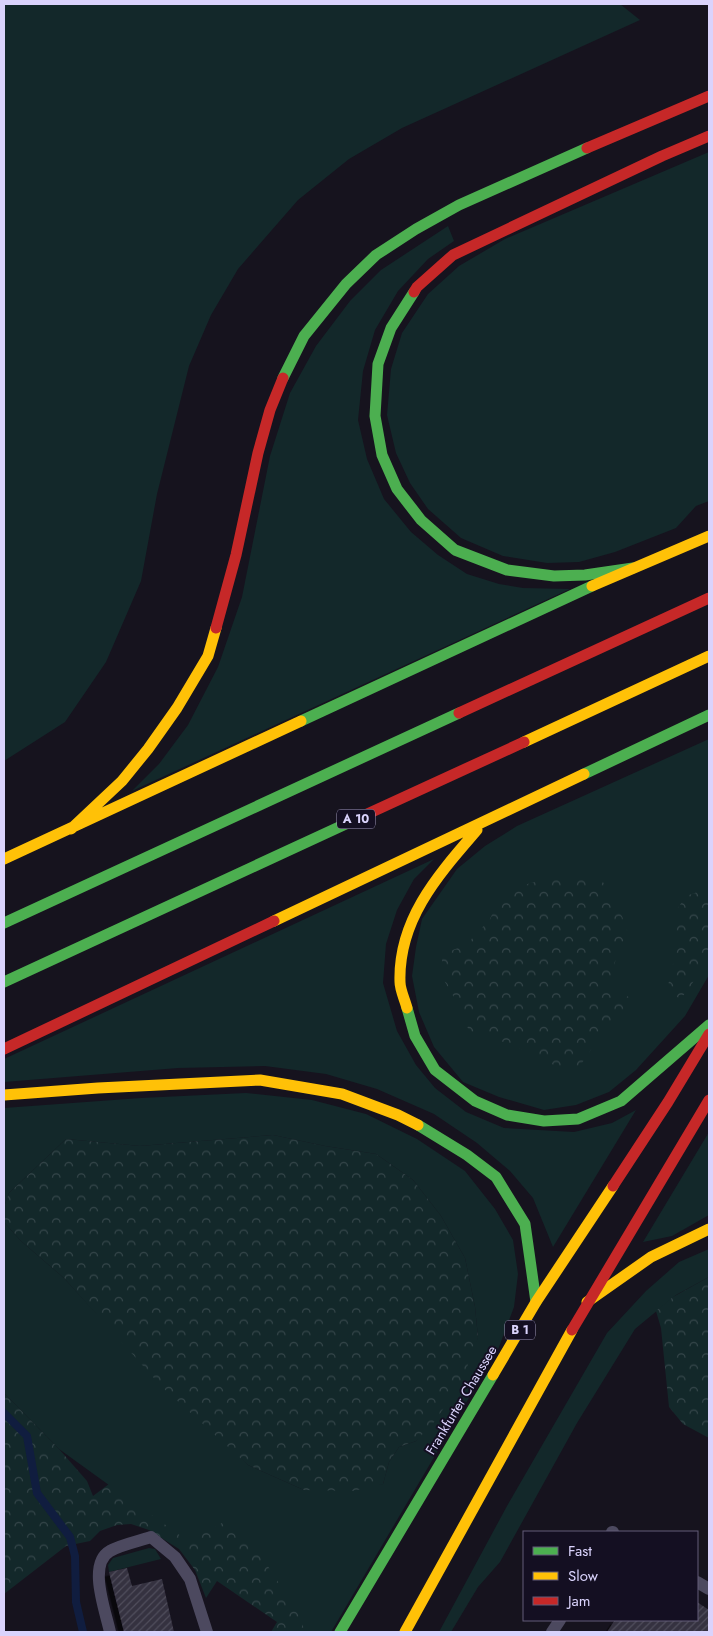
<svg xmlns="http://www.w3.org/2000/svg" width="713" height="1636" viewBox="0 0 713 1636" font-family="Jost,sans-serif">
<defs>
<pattern id="forest-crowns" width="20" height="18" patternUnits="userSpaceOnUse" patternTransform="scale(1.25)"><rect width="20" height="18" fill="#13282a"/><path d="M2 6a3 3 0 1 1 6 0M12 15a3 3 0 1 1 6 0" fill="none" stroke="#35464a"/></pattern>
<pattern id="building-hatch" width="6" height="6" patternUnits="userSpaceOnUse" patternTransform="scale(1.25)"><rect width="6" height="6" fill="#343140"/><path d="M-1 1l2-2M0 6l6-6M5 7l2-2" fill="none" stroke="#514e5c"/></pattern>
<filter id="shadow"><feDropShadow dx="-4.5" dy="4.5" stdDeviation="0" flood-color="#0009"/></filter>
</defs>
<rect width="100%" height="100%" fill="#16131e"/>
<path fill="#13282a" d="M4,4H620L640,20L402,128L349,159L298,200L238,269L211,315L189,366L157,494L141,581L106,662L65,722L4,761Z
M709,152V501L696,506L676,528L615,552L579,562L547,563L503,556L461,538L428,509L410,483L396,453L387,415L391,369L402,333L428,294L459,266L505,239Z
M448,226L454,241L428,259L398,291L375,330L363,371L358,420L367,459L384,499L411,532L438,555L467,574L499,584L523,588L570,589L132,791L159,764L188,725L218,667L242,597L270,456L290,393L316,346L350,301L381,270Z
M709,739V975L685,1016L636,1070L609,1092L576,1105L544,1110L499,1097L463,1082L434,1047L419,1012L412,976L416,947L422,919L457,869L485,846L517,826Z
M434,859L414,879L397,910L386,944L383,983L397,1031L416,1065L435,1088L466,1112L504,1128L574,1132L612,1123L636,1110L553,1247L533,1198L510,1171L477,1143L434,1114L377,1089L326,1074L265,1066L178,1068L4,1082V1059Z
M246,1093L312,1100L366,1114L417,1139L465,1171L495,1209L513,1240L518,1274L514,1307L499,1347L331,1632H305L185,1540L59,1449L4,1393V1222L21,1241L64,1278L96,1313L248,1465L304,1490L383,1484L389,1462L399,1447L416,1441L478,1338L475,1307L465,1258L441,1216L413,1180L376,1154L325,1146L273,1135L140,1146L66,1139L9,1193L4,1207V1108L141,1098Z
M709,1132V1215L672,1236L643,1242Z
M709,1249V1277L676,1295L635,1329L577,1423L500,1562L478,1587L451,1632H439L507,1506L607,1333L646,1291L679,1262Z
M149,1548L155,1549L161,1559L109,1572L108,1565L113,1558Z"/>
<path fill="url(#forest-crowns)" d="M558,877H596L609,887L612,904L622,916L628,933L617,951L613,974L608,985L632,999L625,1020L606,1027L580,1066L561,1069C531,1052 502,1040 469,1031L459,1006L442,977V954L466,945L490,919L500,896L530,883Z
M709,888V954L689,989L680,999L667,990L678,942L673,915L686,896Z
M273,1135L325,1146L376,1154L413,1180L441,1216L465,1258L475,1307L478,1338L461,1383L435,1421L416,1441L399,1447L389,1462L383,1484L353,1491L304,1490L248,1465L161,1386L64,1278L21,1241L4,1222V1207L9,1193L66,1139L140,1146Z
M709,1277V1438L683,1424L669,1407L661,1328L656,1311L673,1297Z
M4,1393L59,1449L87,1481L93,1496L109,1484L185,1539L209,1531L225,1521L247,1531L262,1557L280,1585L294,1600L305,1632H271L277,1622L217,1581L206,1598L195,1570L179,1549L149,1530L131,1524L117,1525L100,1531L90,1541L66,1546L4,1594Z"/>
<g fill="none" stroke-linecap="round" stroke-linejoin="round">
<path stroke="#101d3f" stroke-width="8" d="M4,1413L27,1436L37,1493L70,1537L75,1556L76,1602L83,1632"/>
</g>
<path fill="url(#building-hatch)" filter="url(#shadow)" d="M127,1568L132,1586L162,1579L174,1632H124L109,1572Z
M697,1602L709,1610V1632H607L615,1620H697Z"/>
<g fill="none" stroke-linecap="round" stroke-linejoin="round">
<path stroke="#4c495f" stroke-width="12" d="M612,1532H613
M697,1582L709,1589
M110,1632C106,1612 87,1564 110,1551C120,1545 139,1541 151,1537L175,1557L190,1579L207,1632
M552,1632L560,1620"/>
<path stroke="#4caf50" stroke-width="11" d="M414,292L391,328L378,364L375,416L382,455L397,489L421,520L455,550L507,570L554,576L585,575L633,568
M283,378L304,336L346,284L376,255L416,229L459,205L587,148
M301,721L592,586
M584,774L709,715
M4,923L459,713
M4,982L363,816
M407,1008L415,1036L435,1070L475,1101L507,1115L544,1121L578,1119L621,1101L709,1025
M418,1125L467,1155L496,1177L525,1224L536,1302
M340,1632L493,1375"/>
<path stroke="#ffc107" stroke-width="11" d="M592,586L709,536
M524,742L709,656
M71,829L122,781L148,749L177,708L208,656L216,628
M4,859L301,721
M274,921L584,774
M407,1008C405,1000 400,990 400,982C398,919 439,874 477,830
M4,1095L98,1088L260,1080L342,1094L398,1115L418,1125
M587,1302L651,1257L709,1229
M493,1375L536,1302L613,1186
M405,1632L572,1330"/>
<path stroke="#c62828" stroke-width="11" d="M587,148L709,96
M414,292L417,287L453,255L662,156L709,136
M216,628L236,555L258,453L270,410L283,378
M459,713L709,598
M363,816L524,742
M4,1049L274,921
M613,1186L668,1102L709,1034
M572,1330L709,1100"/>
</g>
<g text-anchor="middle" stroke-width="4" stroke-linejoin="round" paint-order="stroke">
<g fill="#140f22" stroke="#9f98bb" stroke-width="1">
<rect x="337" y="809.5" width="38" height="19" rx="4"/>
<rect x="505" y="1320.5" width="30" height="19" rx="4"/>
</g>
<g font-size="12" font-weight="bold" fill="#dad3fc">
<text x="356" y="823">A 10</text>
<text x="520" y="1334">B 1</text>
</g>
<g font-size="14" fill="#dad3fc" stroke="#140f22">
<text transform="translate(461 1400) rotate(-59)" y="5">Frankfurter Chaussee</text>
</g>
</g>
<rect width="713" height="1636" fill="none" stroke="#dad3fc" stroke-width="10"/>
<rect x="523" y="1531" width="175" height="90" fill="#140f22" stroke="#635d79"/>
<rect x="533" y="1547" width="25" height="8" fill="#4caf50" stroke="#635d79"/>
<text x="568" y="1556" font-size="15" fill="#dad3fc">Fast</text>
<rect x="533" y="1572" width="25" height="8" fill="#ffc107" stroke="#635d79"/>
<text x="568" y="1581" font-size="15" fill="#dad3fc">Slow</text>
<rect x="533" y="1597" width="25" height="8" fill="#c62828" stroke="#635d79"/>
<text x="568" y="1606" font-size="15" fill="#dad3fc">Jam</text>
</svg>
